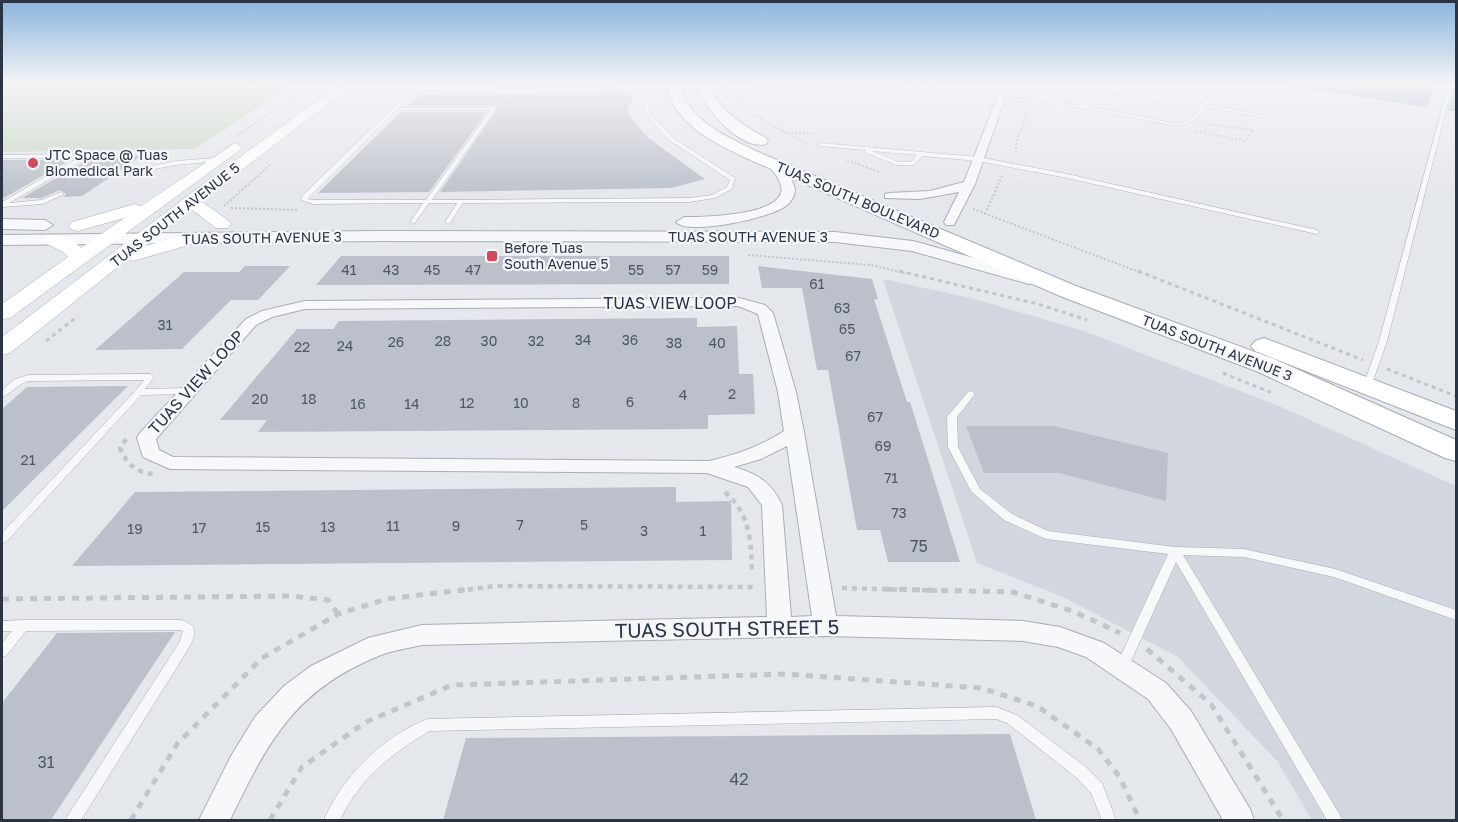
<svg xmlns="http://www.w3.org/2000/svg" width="1458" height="822" viewBox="0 0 1458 822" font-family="'Golos Text',sans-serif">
<rect width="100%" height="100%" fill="#e4e7ec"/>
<path fill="#d2d6de" d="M883,279L971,298L1081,330L1279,406L1456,486V820H1312L1278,762L1178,657L1065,598L977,563Z"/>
<path fill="#c9d6c5" d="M2,83H296L194,149L2,152Z"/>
<path fill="#9fb4cc" d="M1271,83H1456V111H1452Z"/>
<path fill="#e4e7ec" d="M1435,83H1455L1447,113L1426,110Z"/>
<path fill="#bbc0ca" d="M500,83H619L614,87L497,88Z
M618,93L633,96L627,113L647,137L705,179L671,188L440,192L498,108L494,106H408L418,95Z
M401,112H487L429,192L318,193Z
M143,155L120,170L107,174L109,178L82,196L64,197L66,194L60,190L41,198H22L84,162L86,156Z
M2,160H70L2,199Z
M341,256H729V284L316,285Z
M245,266H290L258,300H231L182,349L95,350L184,272H239Z
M758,266L872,279L878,299H874L907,402H910L960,562H888L880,530H857L828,370H817L802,288H762Z
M697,318V327L737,326L739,374H753L755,414L708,415V429L258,432L267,420H220L297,329H333L339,321Z
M128,386L2,511V409L27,387Z
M966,426H1054L1168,453L1166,501L1059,473H984Z
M676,487V502L731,501L732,560L72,566L135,492Z
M175,632L51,820H2V703L57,633Z
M1010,734L1036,820H443L466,738Z"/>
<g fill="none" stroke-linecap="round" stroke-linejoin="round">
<g stroke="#a9aeb7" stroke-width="1">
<path id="service" d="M631,83H643L618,87L616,86Z
M1449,83H1453L1387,341L1372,384L1368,387L1365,386L1364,384L1379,341Z
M618,89L638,92L647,97L650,114L673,138L735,178L732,189L715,198L689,202L463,203L450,223L448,224L445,222L457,203H429L415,223L413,224L410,222L423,203L313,204L301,200L302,196L410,91ZM618,91L635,94L643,99L646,114L669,140L730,180L727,187L712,195L689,198L432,200L496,109L494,108H398L413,93ZM396,110H491L426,200H313L307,199Z
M1126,90L1268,116L1270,117L1268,118L1204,107C1198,119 1190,124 1177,126L1077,107L999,98L1001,97L1080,105C1096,101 1109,91 1126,90ZM1126,92L1200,106C1195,116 1188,122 1177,124L1086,106L1116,94Z
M821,143L978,157L1067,174L1317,230L1320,232L1317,234L1067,178L978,161L922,156L914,165H896L865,152V150L819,146L818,145ZM872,151L917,155L911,162H899Z
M81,154L84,156L83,160L9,203L41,200L61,192L64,194L63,195L42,204L2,207V202L78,158H2V155Z
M217,158L219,159V161L176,165L112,177L109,175L176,161Z
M150,374L154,377L145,389L188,388L192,391L188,394L141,395L6,542L2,543V533L136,390L144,380L29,381C17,384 12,393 2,397V390L15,379L29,375Z
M971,391L975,394L957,417L958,447L980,489L1012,514L1048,531L1175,547L1244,549L1335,569L1456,610V620L1334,577L1244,557L1183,555L1340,815L1342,820H1327L1176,562L1127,670L1122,671L1117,670L1116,666L1168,554L1046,539L1004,520L971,491L948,447L947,417L968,392Z
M24,620H181C201,627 195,635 187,651L81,820H65L179,643L183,631L180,630L26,631L6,656L2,657V643L12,631H2V621Z
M996,707L1017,715L1087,768L1102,783L1116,820H1102L1091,793L1077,778L1007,723L996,719L430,731C392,752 358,781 340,820H324C342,777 384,735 428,719Z"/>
</g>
<g stroke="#a9aeb7" stroke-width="2">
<path id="minor" d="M731,83H906L902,85H750L724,90L705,99L701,96Z
M987,83H995L1005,98L975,184L954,225H946L944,222L959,192L920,199L885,198V194L889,193L930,191L964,182L997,98Z
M739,298L765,305L773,313L796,392L804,432L836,616L1023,621L1060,627L1104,643L1166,683L1191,711L1250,809L1254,820H1223L1171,729L1148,699L1086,657L1058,647L1023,641L826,636L422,645C409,648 394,650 381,655C295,689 268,741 230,820H199L231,756L255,717L284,686L311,666L368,638L422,625L767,617L762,505L748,487L707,473L170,469L143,457L137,438L139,434L246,319L262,311L305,301ZM738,306L758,314L778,392L784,431C761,446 736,455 709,461L173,457L159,450L156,439L256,325L272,317L305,309ZM787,446L812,616L791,617L782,505C771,482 758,474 734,467L761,459Z"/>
</g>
<g stroke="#a9aeb7" stroke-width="2">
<path id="tertiary" d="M775,160L780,161L791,178L795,189C795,195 792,201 787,205C773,218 688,236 676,222L684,217C704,217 773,216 781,193C784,183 773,172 768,164Z
M2,219L45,220L53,225L45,230L2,229Z
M379,231L835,232L913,241L1035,275L1038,279L1035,283L1029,284L912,251L835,242L379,241L2,245V235Z"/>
</g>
<g stroke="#a9aeb7" stroke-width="1">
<path id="secondary" d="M341,83H355L201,201L228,220L231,224L228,228H216L191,209L145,246L193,233L199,234L202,238L199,242L133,261L128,259L10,353L2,355V337L191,193Z
M235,143L242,147L240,150L10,318L2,319V304L68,257C62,248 50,249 44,240L47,236C57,233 74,239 81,248L124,218L78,231L72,230L69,226L72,222L135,204L141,206Z"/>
</g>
<g stroke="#a3abb8" stroke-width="2">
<path id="primary" d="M666,83H680C687,121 726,136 758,152L1076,286L1274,359L1456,440V461L1445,458L1256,371L1060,296L746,158C713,142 673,124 666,83Z
M696,83H710C718,111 741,124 766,138L768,141L766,144C740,151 702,106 696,83Z
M1264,338L1456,411V430L1255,351L1251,346L1255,341Z"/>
</g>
<path stroke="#c2c5cb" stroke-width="2" stroke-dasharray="2 2" stroke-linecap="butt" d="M914,87L963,84L979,86
M736,98L748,112L809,145
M1196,131L1245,141L1253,130L1206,124
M783,132L815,134
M238,135L314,83
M1016,153V142L1028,112
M847,160L879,172
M224,206L270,165
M231,208L298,210
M973,209L1142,273
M985,214L1002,176
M748,255L871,265L905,273"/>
<path stroke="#c2c5cb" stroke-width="3" stroke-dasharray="4 4" stroke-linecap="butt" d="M899,271L1038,304L1087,320
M1138,271L1363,360
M46,341L78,316
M1387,369L1456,396
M1223,373L1272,393"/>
<path stroke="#c2c5cb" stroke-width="4.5" stroke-dasharray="5 5" stroke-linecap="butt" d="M126,439L120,448C127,464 135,472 153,474
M725,492C751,515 751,542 752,574
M842,588L949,591
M458,591L495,586L756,587"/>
<path stroke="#c2c5cb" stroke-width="5" stroke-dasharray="7 7" stroke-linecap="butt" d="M885,589L1013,592L1075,612L1120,633
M2,599L292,596L328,600L338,614
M1147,649L1211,704L1283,820
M131,820L177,744L262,658L338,614L387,599L470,589
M270,820L302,767L366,722L452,685L785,674L981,688L1037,706L1098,749L1119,776L1140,820"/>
<use href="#service" fill="#f7f8fa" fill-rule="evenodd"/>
<use href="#minor" fill="#f7f8fa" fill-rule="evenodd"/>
<use href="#tertiary" fill="#f7f8fa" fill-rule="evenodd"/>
<use href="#secondary" fill="#fff" fill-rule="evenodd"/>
<use href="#primary" fill="#fff" fill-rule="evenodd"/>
</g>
<linearGradient id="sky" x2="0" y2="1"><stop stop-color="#8bb4dd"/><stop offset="0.42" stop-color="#f3f4f6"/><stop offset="1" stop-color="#f3f4f6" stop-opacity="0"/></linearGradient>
<rect width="1458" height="198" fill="url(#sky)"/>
<g fill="#d1495b" stroke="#f4f6f9" stroke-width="2">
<circle cx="33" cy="163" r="6"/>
<rect x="486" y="250" width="12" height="12" rx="3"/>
</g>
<g text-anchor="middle" stroke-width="4.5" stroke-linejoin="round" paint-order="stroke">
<g font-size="14" fill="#2b3445" stroke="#f4f6f9" text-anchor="start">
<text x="45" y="160">JTC Space @ Tuas<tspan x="45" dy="16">Biomedical Park</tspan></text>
<text x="504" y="253">Before Tuas<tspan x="504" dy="16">South Avenue 5</tspan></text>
</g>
<g font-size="14" fill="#2b3445" stroke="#f4f6f9">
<text transform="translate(858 200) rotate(23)" y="5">TUAS SOUTH BOULEVARD</text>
<text transform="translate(175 215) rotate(-38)" y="5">TUAS SOUTH AVENUE 5</text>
<text x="748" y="242">TUAS SOUTH AVENUE 3</text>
<text transform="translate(262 238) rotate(-1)" y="5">TUAS SOUTH AVENUE 3</text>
<text transform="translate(1217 348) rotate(21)" y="5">TUAS SOUTH AVENUE 3</text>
</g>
<g font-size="14" fill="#4f5766">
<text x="349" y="275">41</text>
<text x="391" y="275">43</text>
<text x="432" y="275">45</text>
<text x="473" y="275">47</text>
<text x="636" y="275">55</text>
<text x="673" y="275">57</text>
<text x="710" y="275">59</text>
<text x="817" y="289">61</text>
<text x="842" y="313">63</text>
<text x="165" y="330">31</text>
<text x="847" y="334">65</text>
<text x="583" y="345">34</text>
<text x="630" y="345">36</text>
<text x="443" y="346">28</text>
<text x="489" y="346">30</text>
<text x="536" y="346">32</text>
<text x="396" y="347">26</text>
<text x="674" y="348">38</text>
<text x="717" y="348">40</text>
<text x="345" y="351">24</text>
<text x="302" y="352">22</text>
<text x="853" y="361">67</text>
<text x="732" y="399">2</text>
<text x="683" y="400">4</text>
<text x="260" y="404">20</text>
<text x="309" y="404">18</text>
<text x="630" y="407">6</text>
<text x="467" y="408">12</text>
<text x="521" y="408">10</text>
<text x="576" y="408">8</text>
<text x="358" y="409">16</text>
<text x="412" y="409">14</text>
<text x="875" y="422">67</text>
<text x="883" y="451">69</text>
<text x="28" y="465">21</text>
<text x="891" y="483">71</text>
<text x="899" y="518">73</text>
<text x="520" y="530">7</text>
<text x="584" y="530">5</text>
<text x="393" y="531">11</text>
<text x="456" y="531">9</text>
<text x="263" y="532">15</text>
<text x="328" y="532">13</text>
<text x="199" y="533">17</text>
<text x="135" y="534">19</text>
<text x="644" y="536">3</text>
<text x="703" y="536">1</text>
</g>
<g font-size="16" fill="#2b3445" stroke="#f4f6f9">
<text x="670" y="309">TUAS VIEW LOOP</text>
<text transform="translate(196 382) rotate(-48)" y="6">TUAS VIEW LOOP</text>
</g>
<g font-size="16" fill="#4f5766">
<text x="919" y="552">75</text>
<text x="46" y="768">31</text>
<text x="739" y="785">42</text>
</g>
<g font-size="20" fill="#2b3445" stroke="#f4f6f9">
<text transform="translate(727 629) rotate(-1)" y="7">TUAS SOUTH STREET 5</text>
</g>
</g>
<rect width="1458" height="822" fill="none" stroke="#2b3445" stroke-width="6"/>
</svg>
